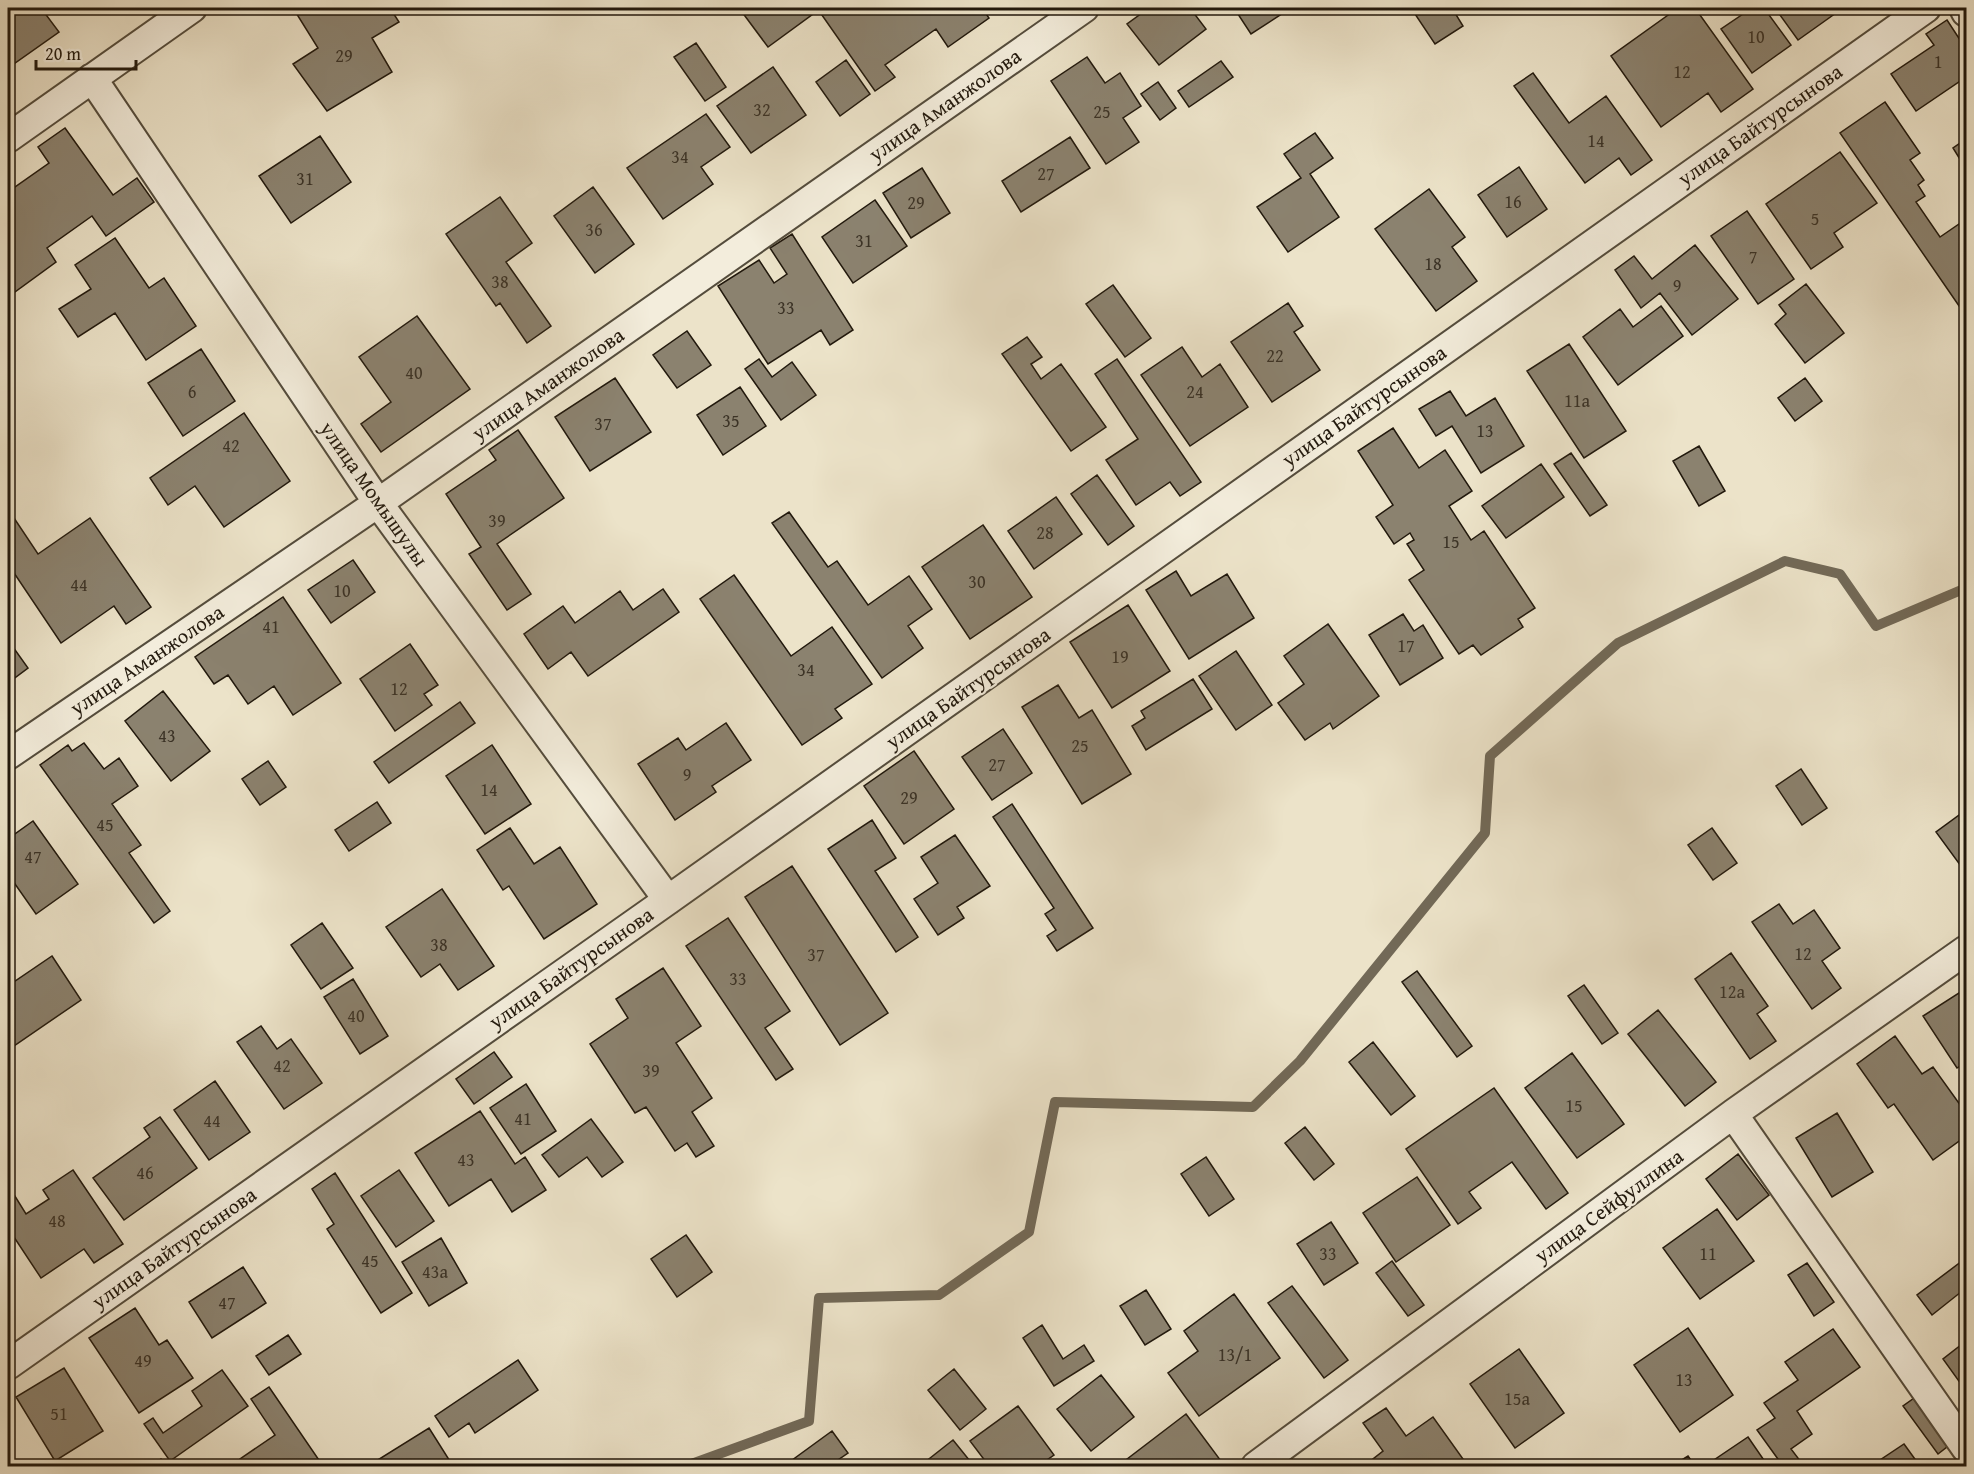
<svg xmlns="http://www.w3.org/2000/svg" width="1974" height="1474" viewBox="0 0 1974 1474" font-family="'Gentium Book Plus',serif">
<rect width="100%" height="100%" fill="#ece3c9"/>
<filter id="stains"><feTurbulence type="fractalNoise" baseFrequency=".00333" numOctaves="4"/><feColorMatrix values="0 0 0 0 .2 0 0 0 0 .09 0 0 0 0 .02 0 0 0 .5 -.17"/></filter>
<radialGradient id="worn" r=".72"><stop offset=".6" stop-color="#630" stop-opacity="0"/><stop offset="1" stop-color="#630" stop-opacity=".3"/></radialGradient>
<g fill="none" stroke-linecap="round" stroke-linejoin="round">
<path stroke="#726957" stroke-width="10" d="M686,1466L809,1421L819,1298L939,1295L1029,1232L1055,1102L1253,1107L1300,1061L1485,833L1490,756L1618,643L1785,561L1840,574L1876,626L1966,588"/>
</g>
<path fill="#8b826f" stroke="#22190d" stroke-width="1.5" d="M8,8H41L59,32L8,68Z
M293,8H351L354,13L363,8H390L399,22L372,38L392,72L327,111L293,64L318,48Z
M739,8H808L813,14L768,47Z
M817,8H982L989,18L948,47L936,29L885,65L895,77L875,91Z
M1149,8H1190L1206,29L1159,65L1127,24Z
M1234,8H1291L1251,34Z
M1411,8H1452L1463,26L1435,44Z
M1678,8H1695L1753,89L1721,112L1708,93L1661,127L1611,56Z
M1752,8H1764L1791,45L1752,73L1721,29Z
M1775,8H1843L1798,40Z
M1947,20L1966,49V77L1916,111L1891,74L1934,45L1926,34Z
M696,43L726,87L705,101L674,57Z
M1087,57L1105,83L1120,73L1141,106L1123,118L1139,142L1106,164L1051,81Z
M846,60L870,94L840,116L816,82Z
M1221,61L1233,77L1189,107L1178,91Z
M773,67L806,115L751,153L717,106Z
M1533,73L1569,123L1606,96L1652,160L1631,175L1619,158L1585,183L1514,86Z
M1158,82L1176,108L1160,120L1141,94Z
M1885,102L1920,153L1910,160L1924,180L1918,185L1925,196L1916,202L1940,237L1959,224L1966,234V316L1840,133Z
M706,114L730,147L701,167L713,184L663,219L627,168Z
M65,128L113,195L137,178L154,202L106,236L92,216L47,248L56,262L8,297V271L14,266L8,257V192L49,163L38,147Z
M1315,133L1333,158L1310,174L1339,217L1288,252L1257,207L1301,178L1284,154Z
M320,136L351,182L291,223L259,176Z
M1070,137L1090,168L1021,212L1002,181Z
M1966,139V169L1953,148Z
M1840,152L1877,203L1834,233L1843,247L1811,269L1766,204Z
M1519,167L1547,209L1507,237L1478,195Z
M922,168L950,213L911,238L883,193Z
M593,187L634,244L595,273L554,216Z
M1429,189L1465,237L1452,247L1477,281L1436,311L1375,229Z
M500,197L532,243L506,262L551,326L527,343L500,303L496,306L446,234Z
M875,200L907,246L853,283L822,237Z
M1747,211L1794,279L1758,304L1711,236Z
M792,234L853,330L830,345L821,330L768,364L718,286L759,260L774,283L787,274L770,248Z
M115,238L149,288L164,278L196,326L146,360L115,313L78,337L59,309L91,289L75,265Z
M1695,245L1738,299L1692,335L1660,293L1641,308L1615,270L1634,256L1652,279Z
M1806,284L1844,333L1805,363L1775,324L1786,314L1779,305Z
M1113,285L1151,338L1125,357L1086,304Z
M1288,303L1303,326L1294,332L1320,370L1272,402L1231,342Z
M1661,306L1683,336L1618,385L1583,337L1620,309L1633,327Z
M417,316L470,389L381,452L361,424L391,402L359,357Z
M687,331L711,365L677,388L653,355Z
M1027,337L1042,357L1031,364L1041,379L1061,364L1106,427L1071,451L1002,354Z
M1569,344L1626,431L1584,458L1527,371Z
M1182,347L1202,377L1220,364L1248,407L1190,446L1141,375Z
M201,349L235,401L183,436L148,383Z
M759,359L772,377L792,362L816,395L781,420L745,369Z
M1117,359L1201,482L1180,496L1170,482L1136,505L1106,460L1138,439L1095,374Z
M615,378L651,432L590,471L555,417Z
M1805,378L1822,401L1795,421L1778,398Z
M740,387L766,426L723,455L697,415Z
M1450,391L1466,416L1495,398L1524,446L1481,473L1452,426L1436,436L1419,409Z
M244,413L290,481L224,527L195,486L168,505L150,478Z
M1393,428L1419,468L1445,450L1472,491L1449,506L1471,540L1484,531L1535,608L1518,619L1523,627L1481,655L1473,645L1459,654L1409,580L1424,570L1407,544L1414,540L1410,533L1394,544L1376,517L1393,505L1358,451Z
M518,430L564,498L497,544L531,594L507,610L469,554L481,547L446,494L496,460L489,450Z
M1699,446L1725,491L1699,506L1673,461Z
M1571,453L1607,505L1590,516L1554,464Z
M1541,464L1564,497L1506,538L1482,506Z
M1097,475L1134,526L1108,545L1071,494Z
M1056,497L1082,534L1034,569L1008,531Z
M8,509L38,554L90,518L151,607L126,624L114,606L61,643L8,564Z
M789,512L828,567L837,561L868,605L909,576L932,609L908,626L923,648L882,678L772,523Z
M983,525L1032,597L970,639L922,567Z
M353,560L375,592L331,623L308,590Z
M1176,571L1191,596L1227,574L1254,618L1189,659L1146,590Z
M734,575L791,656L832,627L872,684L835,709L842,718L802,745L700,599Z
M663,589L679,612L588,676L571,652L548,669L524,634L563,606L575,623L620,591L633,610Z
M283,597L341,683L293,715L274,686L248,704L228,675L214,684L195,657Z
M1128,605L1170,671L1112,708L1070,642Z
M1403,614L1414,631L1423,625L1443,658L1400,685L1369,635Z
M1328,624L1379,696L1333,729L1330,723L1305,740L1278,703L1304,684L1284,656Z
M8,640L28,668L8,683Z
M410,644L438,685L424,694L432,705L395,731L360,679Z
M1236,651L1272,705L1236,730L1199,676Z
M1193,679L1212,709L1146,750L1132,726L1145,718L1141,711Z
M1058,685L1079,718L1092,710L1131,774L1082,804L1022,707Z
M163,691L210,751L171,781L125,721Z
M460,702L475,723L389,783L374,762Z
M726,723L751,760L712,786L716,792L675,820L638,764L678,738L686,750Z
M1003,729L1032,773L992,800L962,757Z
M84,743L104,769L119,758L138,786L112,804L141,845L129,853L170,911L154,923L40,765L68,745L72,751Z
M492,745L531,804L485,834L446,776Z
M914,751L954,809L904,844L864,786Z
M268,761L286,787L260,805L242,779Z
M1801,769L1827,808L1802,825L1776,786Z
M377,802L391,823L349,851L335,830Z
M1012,804L1093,928L1057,951L1047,936L1056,930L1045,914L1054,908L993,817Z
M1966,810V873L1936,832Z
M872,820L896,858L875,871L918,937L896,952L828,849Z
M33,821L78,884L36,914L8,874V839Z
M510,828L534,864L560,847L597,904L544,939L509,886L503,890L477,850Z
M1712,828L1737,863L1713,880L1688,845Z
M955,835L990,886L957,907L964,918L938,935L914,899L938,883L921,857Z
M792,866L888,1013L840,1045L745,897Z
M442,889L494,966L458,990L440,964L421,977L386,927Z
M1779,904L1793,924L1814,910L1840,948L1822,961L1841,988L1812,1009L1752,922Z
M728,918L790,1011L765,1028L793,1069L776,1080L686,946Z
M322,923L353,968L321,989L291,945Z
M1731,953L1768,1006L1757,1014L1776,1041L1750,1059L1695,979Z
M52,956L81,1000L8,1050V986Z
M663,968L701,1026L676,1043L712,1098L692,1112L714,1146L696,1157L687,1143L675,1151L646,1107L635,1113L590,1044L628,1018L616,999Z
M1417,971L1472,1046L1457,1057L1402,982Z
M353,979L388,1036L360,1054L324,997Z
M1584,985L1618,1033L1602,1044L1568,996Z
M1962,991L1966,997V1062L1957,1068L1923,1016Z
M1658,1010L1716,1082L1685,1106L1628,1034Z
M261,1026L277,1049L291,1039L322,1083L284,1109L237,1042Z
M1895,1036L1922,1074L1933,1067L1966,1113V1136L1933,1160L1894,1104L1888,1108L1857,1064Z
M1373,1042L1415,1096L1391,1115L1349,1062Z
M494,1052L512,1077L474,1104L456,1079Z
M1572,1053L1624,1124L1577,1158L1525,1088Z
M215,1081L250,1132L209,1160L174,1110Z
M526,1084L556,1131L521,1154L490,1108Z
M1494,1088L1568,1193L1546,1209L1512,1162L1469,1192L1481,1208L1458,1224L1406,1149Z
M480,1111L515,1164L525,1157L546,1190L512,1212L491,1179L449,1206L415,1153Z
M1837,1113L1873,1172L1832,1197L1796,1138Z
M160,1117L197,1168L124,1220L93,1178L150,1137L144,1128Z
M591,1119L623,1162L602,1177L587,1157L559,1177L542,1155Z
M1305,1127L1334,1164L1314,1180L1285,1143Z
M1738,1154L1769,1195L1737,1220L1706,1179Z
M1206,1157L1234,1199L1209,1216L1181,1174Z
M73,1170L123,1244L94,1263L84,1249L41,1278L8,1228V1185L26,1214L49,1199L43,1190Z
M399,1170L434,1221L396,1247L361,1196Z
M335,1173L412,1293L381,1313L327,1229L334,1224L312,1189Z
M1417,1177L1450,1225L1396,1262L1363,1213Z
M1717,1209L1754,1261L1700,1299L1663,1248Z
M1331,1222L1358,1263L1324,1285L1297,1244Z
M686,1235L712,1272L677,1297L651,1259Z
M441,1238L467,1283L429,1306L402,1262Z
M1966,1258V1288L1932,1315L1917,1295Z
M1392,1261L1424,1305L1408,1316L1376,1273Z
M1807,1263L1834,1302L1814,1316L1788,1275Z
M243,1267L266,1303L212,1338L189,1302Z
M1292,1286L1348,1360L1324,1378L1268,1303Z
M1146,1290L1171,1329L1145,1345L1120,1306Z
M1234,1294L1280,1358L1199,1416L1168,1373L1198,1351L1184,1331Z
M135,1308L159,1345L167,1340L193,1378L139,1413L89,1338Z
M1042,1325L1063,1359L1084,1345L1094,1361L1054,1386L1023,1338Z
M1688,1328L1733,1395L1680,1432L1634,1365Z
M1833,1329L1860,1367L1797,1411L1812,1434L1791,1449L1804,1466H1783L1757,1430L1775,1418L1764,1403L1798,1380L1785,1362Z
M288,1335L301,1354L269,1375L256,1356Z
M1966,1341V1391L1943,1359Z
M1519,1349L1564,1413L1515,1448L1470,1384Z
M518,1360L538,1390L475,1433L469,1423L449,1437L435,1416Z
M64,1368L103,1431L55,1461L16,1397Z
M954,1369L986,1409L960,1430L928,1390Z
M222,1370L248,1406L170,1461L144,1424L153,1418L163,1433L202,1406L192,1391Z
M1101,1375L1134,1417L1091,1451L1057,1409Z
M269,1387L323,1466H245L240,1459L275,1435L251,1399Z
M1917,1396L1952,1443L1938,1454L1903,1406Z
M1018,1406L1054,1455L1038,1466H989L970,1441Z
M1386,1408L1406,1436L1433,1417L1468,1466H1378L1373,1459L1383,1451L1363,1423Z
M1186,1414L1221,1461L1214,1466H1179L1175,1461L1168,1466H1118Z
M429,1428L453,1466H368Z
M832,1431L848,1453L829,1466H784Z
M1748,1437L1768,1466H1705Z
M953,1440L974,1466H920Z
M1904,1444L1920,1466H1871Z
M1688,1456L1695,1466H1672Z
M161,1459L166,1466H149Z"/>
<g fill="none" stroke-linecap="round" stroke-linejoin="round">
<g stroke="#544c3c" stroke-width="32">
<path id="minor" d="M1964,8L1966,12
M92,78L378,503L668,900
M8,138L192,8
M8,755L378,503L1084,8
M1733,1114L1966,1448
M8,1365L668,900L1926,8
M1256,1466L1733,1114L1966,950"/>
</g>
<use href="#minor" stroke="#f3eddc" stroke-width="28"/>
</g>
<g text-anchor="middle" stroke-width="4.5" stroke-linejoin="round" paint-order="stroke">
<g font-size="18" fill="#3c3326">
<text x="1756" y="43">10</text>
<text x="344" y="62">29</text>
<text x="1938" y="68">1</text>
<text x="1682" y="78">12</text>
<text x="762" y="116">32</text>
<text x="1102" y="118">25</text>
<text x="1596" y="147">14</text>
<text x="680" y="163">34</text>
<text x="1046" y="180">27</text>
<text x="305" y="185">31</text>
<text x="1513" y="208">16</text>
<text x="916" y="209">29</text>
<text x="1815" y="225">5</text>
<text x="594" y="236">36</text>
<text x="864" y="247">31</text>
<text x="1753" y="263">7</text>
<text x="1433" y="270">18</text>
<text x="500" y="288">38</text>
<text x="1677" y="292">9</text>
<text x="786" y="314">33</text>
<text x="1275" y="362">22</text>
<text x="414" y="379">40</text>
<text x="192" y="398">6</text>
<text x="1195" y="398">24</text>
<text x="1577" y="407">11а</text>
<text x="731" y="427">35</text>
<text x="603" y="430">37</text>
<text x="1485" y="437">13</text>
<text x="231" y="452">42</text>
<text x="497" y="527">39</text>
<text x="1045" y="539">28</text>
<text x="1451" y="548">15</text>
<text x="977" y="588">30</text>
<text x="79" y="591">44</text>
<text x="342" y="597">10</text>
<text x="271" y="633">41</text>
<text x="1406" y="652">17</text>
<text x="1120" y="663">19</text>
<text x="806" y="676">34</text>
<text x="399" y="695">12</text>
<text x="167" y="742">43</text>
<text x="1080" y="752">25</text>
<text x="997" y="771">27</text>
<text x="687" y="781">9</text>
<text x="489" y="796">14</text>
<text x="909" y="804">29</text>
<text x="105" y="831">45</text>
<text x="33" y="863">47</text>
<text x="439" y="951">38</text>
<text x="1803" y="960">12</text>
<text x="816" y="961">37</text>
<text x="738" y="985">33</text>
<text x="1732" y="998">12а</text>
<text x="356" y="1022">40</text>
<text x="282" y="1072">42</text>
<text x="651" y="1077">39</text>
<text x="1574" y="1112">15</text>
<text x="523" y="1125">41</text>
<text x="212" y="1127">44</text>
<text x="466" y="1166">43</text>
<text x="145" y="1179">46</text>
<text x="57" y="1227">48</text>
<text x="1328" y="1260">33</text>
<text x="1708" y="1260">11</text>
<text x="370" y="1267">45</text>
<text x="435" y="1278">43а</text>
<text x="227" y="1309">47</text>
<text x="1235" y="1361">13/1</text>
<text x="143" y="1367">49</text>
<text x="1684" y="1386">13</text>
<text x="1517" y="1405">15а</text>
<text x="59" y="1420">51</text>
</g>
<g font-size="21" fill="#22190d" stroke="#f3eddc">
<text transform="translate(945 105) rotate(-35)" y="7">улица Аманжолова</text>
<text transform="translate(1760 125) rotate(-35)" y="7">улица Байтурсынова</text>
<text transform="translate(548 384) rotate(-35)" y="7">улица Аманжолова</text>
<text transform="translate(1364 406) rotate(-35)" y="7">улица Байтурсынова</text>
<text transform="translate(374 494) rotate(55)" y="7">улица Момышулы</text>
<text transform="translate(147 660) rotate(-34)" y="7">улица Аманжолова</text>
<text transform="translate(968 688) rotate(-35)" y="7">улица Байтурсынова</text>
<text transform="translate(571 968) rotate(-35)" y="7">улица Байтурсынова</text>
<text transform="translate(1609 1206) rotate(-36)" y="7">улица Сейфуллина</text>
<text transform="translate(174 1248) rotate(-35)" y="7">улица Байтурсынова</text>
</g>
</g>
<rect width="1974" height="1474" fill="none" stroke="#ece3c9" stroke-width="30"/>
<rect x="9" y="9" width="1956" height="1456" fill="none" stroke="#22190d" stroke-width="3"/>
<rect x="15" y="15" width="1944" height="1444" fill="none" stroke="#22190d" stroke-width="1.5"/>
<path d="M36 60v9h100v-9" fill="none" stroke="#22190d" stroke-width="3"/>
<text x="45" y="60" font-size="18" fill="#22190d" stroke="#f3eddc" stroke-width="4.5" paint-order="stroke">20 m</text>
<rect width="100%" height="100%" filter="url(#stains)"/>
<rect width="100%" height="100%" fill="url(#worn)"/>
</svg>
